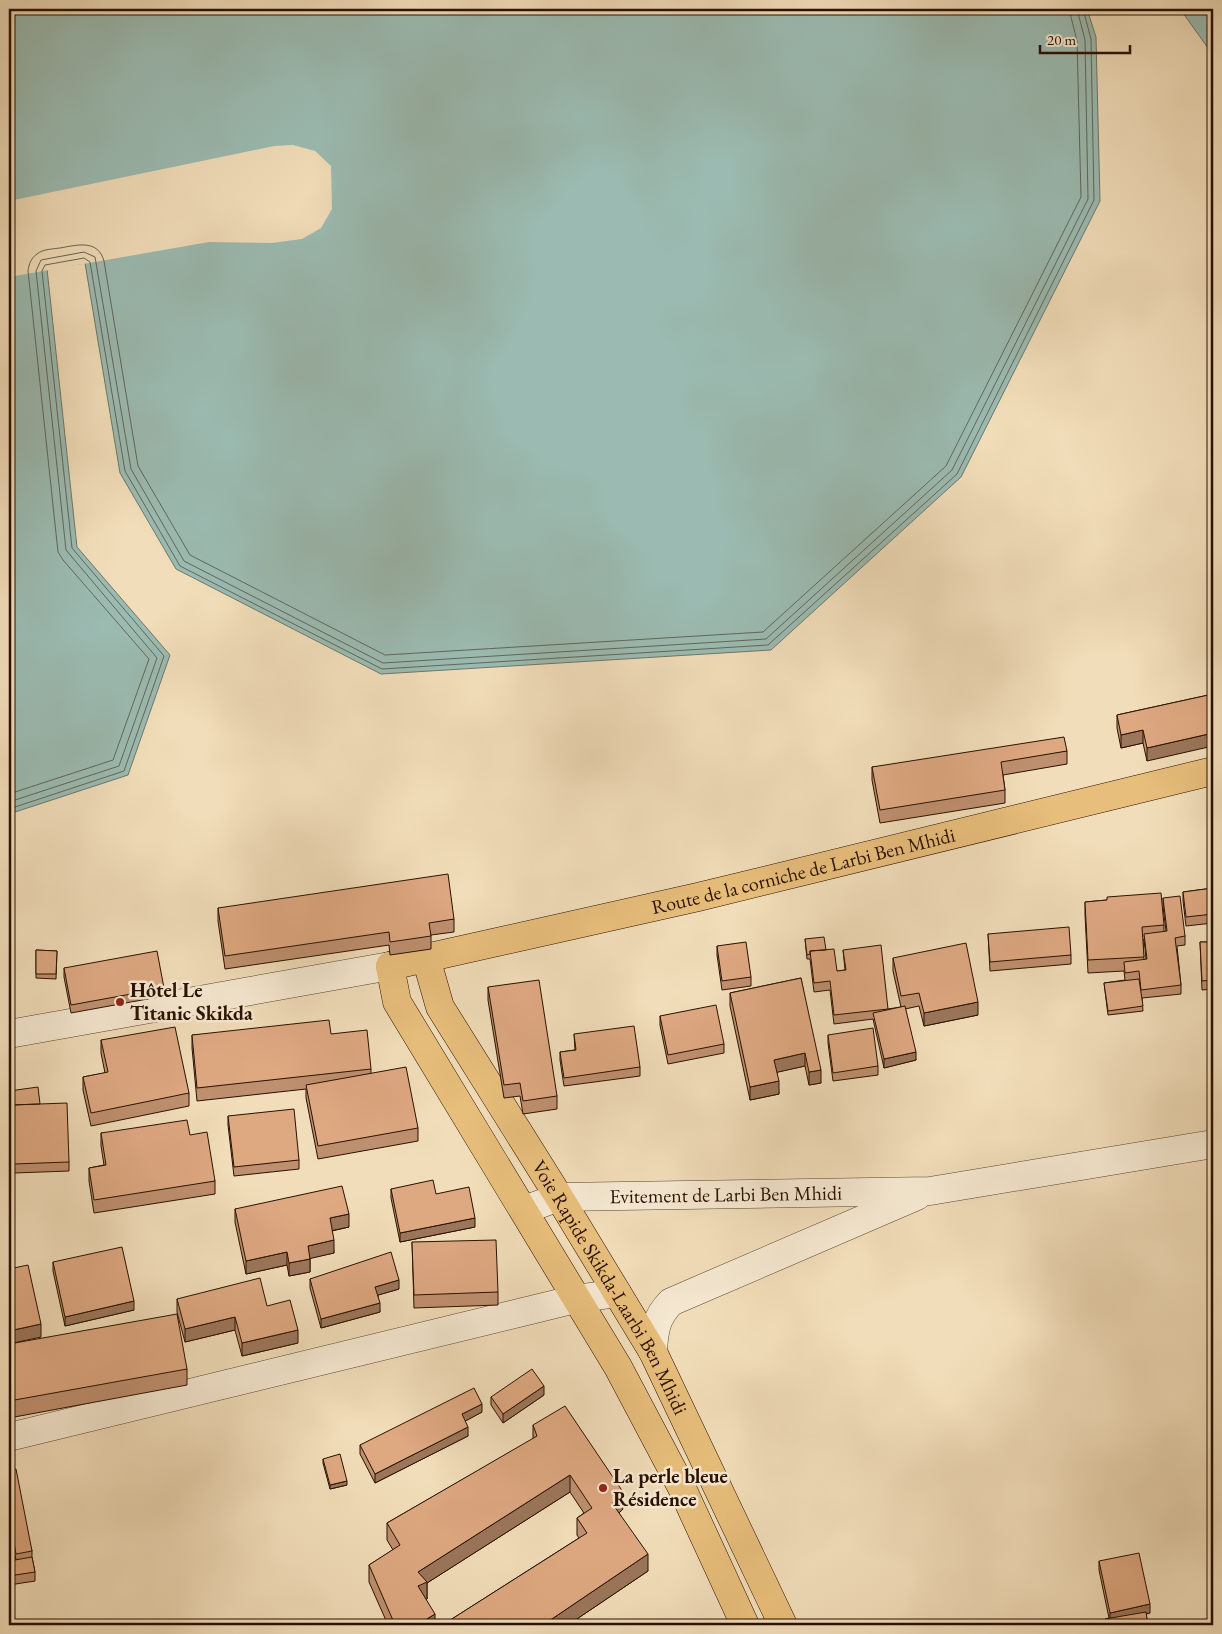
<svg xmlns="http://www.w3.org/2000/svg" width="1222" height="1634" viewBox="0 0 1222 1634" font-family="'EB Garamond',serif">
<rect width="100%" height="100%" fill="#f1ddb9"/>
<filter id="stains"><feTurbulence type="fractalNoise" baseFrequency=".004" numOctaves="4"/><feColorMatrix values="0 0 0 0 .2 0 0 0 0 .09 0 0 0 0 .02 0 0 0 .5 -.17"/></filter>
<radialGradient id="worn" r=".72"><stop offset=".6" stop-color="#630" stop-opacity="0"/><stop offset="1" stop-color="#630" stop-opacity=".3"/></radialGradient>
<path fill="#9bbbb2" stroke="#6d776b" d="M9,9H1087L1096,37L1100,201L961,477L771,650L381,674L176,569L120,473L85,263L47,269L77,547L170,655L128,775L9,814Z
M1180,9H1213V55Z"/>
<path fill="#f1ddb9" d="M293,145L315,151L331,166L332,209L321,228L302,239L272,243L209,242L9,277V201L274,146Z"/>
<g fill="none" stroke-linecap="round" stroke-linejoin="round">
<path stroke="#626659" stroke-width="1" d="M9,794L113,760L149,659L63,560L58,552L28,271C29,264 31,258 37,254C43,249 53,249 60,248C77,245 98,239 104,261L138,466L190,555L385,655L763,632L946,466L1081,197L1077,41L1069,9
M9,802L119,766L157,658L66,550L36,271L41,260L84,252L95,257L131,469L184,561L383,663L766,639L952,470L1088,199L1085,40L1077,9
M9,809L124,771L164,656L72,548L42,271L45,265L84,258L90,262L125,471L180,566L382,669L768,645L957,474L1094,200L1091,39L1083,9"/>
<g stroke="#5b432e" stroke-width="29">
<g id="minor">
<path d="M9,1034L390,966"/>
<path id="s1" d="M524,1210L559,1197L930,1191L1213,1144"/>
<path d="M653,1352C654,1331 656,1317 671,1302L917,1196"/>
<path d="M9,1437L576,1299L617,1293"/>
</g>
</g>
<g stroke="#291000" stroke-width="29">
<g id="major">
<path id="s2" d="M390,966L698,897L1213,771"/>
</g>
</g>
<g stroke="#291000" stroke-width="29">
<g id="highway">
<path id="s3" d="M426,958L440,1007L559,1197L653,1352L783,1625"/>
<path d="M390,966L397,1002L618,1367L681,1486L745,1625"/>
</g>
</g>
<use href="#minor" stroke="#f6e9d2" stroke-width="28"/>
<use href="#major" stroke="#e8be7c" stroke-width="28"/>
<use href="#highway" stroke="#e8be7c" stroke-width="28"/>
</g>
<path fill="#bf906f" stroke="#291000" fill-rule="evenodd" d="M1213,694L1147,761L1143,743L1121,748L1117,728V715Z
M1067,751V764L1003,775L1005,790V803L880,823L872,780V767Z
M1213,888V923L1186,926L1183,901V892Z
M1163,898L1185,936V945L1177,946L1181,985V994L1142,998L1143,1011L1108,1015L1104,983L1125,980L1124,971L1088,973L1085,915V902L1107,900L1164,925V932L1166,931L1163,907ZM1144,939L1146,959L1144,960L1143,940Z
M218,908L454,919V932L431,935V949L390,955L389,945L225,969L218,921Z
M988,934L1071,955V964L990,971Z
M805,939L826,950L837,971L845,970L843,950L888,1009L901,1007L893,971V958L978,1015L924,1026L919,1006L905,1009L916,1060L884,1068L873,1019L834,1024L830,990L814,992L810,959H807Z
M1200,942H1213V989L1202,990Z
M717,946L751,977V986L722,990L717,955Z
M36,950L57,951L56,979L36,978Z
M64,968L164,988V996L71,1013L64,977Z
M801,978L821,1083L809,1085L805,1066L777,1072L779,1094L750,1100L730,1006V993Z
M488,987L557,1096V1109L523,1114L520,1096L504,1098L488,1000Z
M660,1016L724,1044V1053L668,1064L660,1025Z
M331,1034L371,1069V1074L418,1128V1141L318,1159L306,1098V1089L197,1101L192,1048V1035Z
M574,1034L640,1067V1076L564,1086L560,1060V1052L575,1050Z
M828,1035L878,1066V1075L833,1081L828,1043Z
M101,1040L189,1093V1106L91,1126L83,1090V1077L105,1073L101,1053Z
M9,1091L40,1104L69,1162V1171L14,1173L12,1115H9Z
M228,1116L299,1160V1169L234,1176L228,1125Z
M101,1133L190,1135L215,1181V1194L94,1213L89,1181V1168L104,1165L101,1146Z
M391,1189L436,1194L475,1227L400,1242L391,1198Z
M235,1209L349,1227L332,1231L334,1253L310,1258V1272L289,1276L287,1265L246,1274L235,1222Z
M412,1242L498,1292V1305L414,1308Z
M53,1262L134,1310L65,1326L53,1271Z
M310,1279L399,1289L378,1295L380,1312L321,1328L310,1288Z
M177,1299L267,1306L298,1343L242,1356L235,1330L185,1342L177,1312Z
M9,1344L187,1369V1385L9,1418Z
M544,1395L503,1423L491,1405V1397Z
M482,1412L465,1421L468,1436L375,1483L360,1454V1445Z
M533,1425L623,1509L619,1513L648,1571L568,1625H444V1624L579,1538L577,1535V1518L584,1513L570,1492L427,1583V1599L426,1600L435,1625H388L369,1582V1565L393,1550L387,1540V1523L533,1439Z
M323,1459L347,1485L330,1489L323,1463Z
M9,1470L32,1551V1557L35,1572V1581L9,1585V1561L16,1560L9,1523Z
M1099,1561L1150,1613L1146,1614L1148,1625H1105V1619L1109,1618L1099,1570Z"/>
<path fill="#9b765a" stroke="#291000" d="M1143,730V743L1121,748V735Z
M1213,733V746L1147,761V748Z
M978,1002V1015L924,1026V1013Z
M916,1052V1060L884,1068V1059Z
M805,1053V1066L774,1073V1060Z
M821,1070V1083L809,1085V1072Z
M779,1081V1094L750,1100V1087Z
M349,1214V1227L330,1231V1218Z
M475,1218V1227L400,1242V1233Z
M334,1240V1253L308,1259V1246Z
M287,1252V1265L246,1274V1261Z
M310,1259V1272L289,1276V1263Z
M399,1280V1289L375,1296V1287Z
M134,1301V1310L65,1326V1317Z
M380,1303V1312L321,1328V1319Z
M235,1317V1330L185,1342V1329Z
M41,1324V1337L9,1344V1331Z
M298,1330V1343L242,1356V1343Z
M544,1386V1395L503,1423V1414Z
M482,1404V1412L462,1423V1414Z
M468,1427V1436L375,1483V1474Z
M570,1475V1492L427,1583V1599L418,1603V1572Z
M347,1481V1485L330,1489V1485Z
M623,1492V1509L612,1520V1503Z
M648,1554V1571L568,1625H543Z
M1150,1604V1613L1110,1622V1613Z
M435,1614V1625H417Z"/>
<path fill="#dea881" stroke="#291000" d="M1213,694V733L1147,748L1143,730L1121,735L1117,715Z
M1064,737L1067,751L1001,762L1005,790L880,810L872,767Z
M448,874L454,919L429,923L431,936L390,942L389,932L225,956L218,908Z
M1213,888V914L1186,917L1183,892Z
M1161,893L1164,925L1142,927L1144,957L1088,960L1085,902L1107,900V897Z
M1180,896L1185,936L1175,938L1181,985L1141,990L1139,971L1125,973L1124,962L1147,959L1144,934L1167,931L1163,898Z
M1069,927L1071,955L990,962L988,934Z
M824,937L826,950L810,951V954L807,955L805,939Z
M746,942L751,977L722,981L717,946Z
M1200,942H1213V980L1202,981Z
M966,943L978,1002L924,1013L919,993L901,996L893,958Z
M881,945L888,1009L834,1015L830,981L814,983L810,951L834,949L837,971L846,970L843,950Z
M36,950L57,951L56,974H36Z
M157,951L164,988L71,1005L64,968Z
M801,978L821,1070L809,1072L805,1053L774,1060L779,1081L750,1087L730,993Z
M1139,979L1143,1006L1108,1011L1104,983Z
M539,980L557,1096L523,1101L520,1083L504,1085L488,987Z
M716,1005L724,1044L668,1055L660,1016Z
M905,1006L916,1052L884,1059L873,1013Z
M329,1020L331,1034L367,1030L371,1069L197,1088L192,1035Z
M634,1026L640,1067L564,1078L560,1052L576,1050L574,1034Z
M175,1027L189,1093L91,1113L83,1077L108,1072L101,1040Z
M873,1028L878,1066L833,1073L828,1035Z
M406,1067L418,1128L318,1146L306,1085Z
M38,1087L40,1104L12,1105L13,1110L9,1111V1091Z
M67,1103L69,1162L14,1164L12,1105Z
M294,1109L299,1160L234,1167L228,1116Z
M187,1120L190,1135L207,1132L215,1181L94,1200L89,1168L106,1165L101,1133Z
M433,1180L436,1194L469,1187L475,1218L400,1233L391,1189Z
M342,1186L349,1214L330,1218L334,1240L308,1246L310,1259L289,1263L287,1252L246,1261L235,1209Z
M496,1240L498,1292L414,1295L412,1242Z
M122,1247L134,1301L65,1317L53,1262Z
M391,1252L399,1280L375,1287L380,1303L321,1319L310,1279Z
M28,1265L41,1324L9,1331V1269Z
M260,1278L267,1306L290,1300L298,1330L242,1343L235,1317L185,1329L177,1299Z
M177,1314L187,1369L9,1401V1344Z
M532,1369L544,1386L503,1414L491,1397Z
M474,1388L482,1404L462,1414L468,1427L375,1474L360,1445Z
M565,1406L623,1492L612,1503L648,1554L543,1625H444V1624L587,1533L577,1518L592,1508L570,1475L418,1572L427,1582L418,1586L435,1614L417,1625H395L369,1565L400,1545L387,1523L537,1436L533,1425Z
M340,1454L347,1481L330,1485L323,1459Z
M16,1469L32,1551L16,1554L9,1514V1470Z
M1139,1553L1150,1604L1110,1613L1099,1561Z
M32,1557L35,1572L9,1576V1561Z
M1146,1612L1148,1625H1106L1105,1619Z"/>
<g fill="#8f2418" stroke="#f6e9d2" stroke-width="2">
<circle cx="120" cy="1002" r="5"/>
<circle cx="603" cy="1488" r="5"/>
</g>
<g text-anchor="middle" stroke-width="5" stroke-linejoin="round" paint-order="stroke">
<g font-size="20" fill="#291000" stroke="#f6e9d2">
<text dy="7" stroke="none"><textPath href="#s2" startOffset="424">Route de la corniche de Larbi Ben Mhidi</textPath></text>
<text dy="7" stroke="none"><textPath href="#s1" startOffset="204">Evitement de Larbi Ben Mhidi</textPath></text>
<text dy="7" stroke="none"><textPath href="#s3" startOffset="379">Voie Rapide Skikda-Laarbi Ben Mhidi</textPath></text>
</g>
<g font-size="20" font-weight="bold" fill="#291000" stroke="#f6e9d2" text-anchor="start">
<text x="130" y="997">Hôtel Le<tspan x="130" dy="23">Titanic Skikda</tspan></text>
<text x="613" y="1483">La perle bleue<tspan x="613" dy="23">Résidence</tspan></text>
</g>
</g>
<rect width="1222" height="1634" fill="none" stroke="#f1ddb9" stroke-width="30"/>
<rect x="10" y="10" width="1202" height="1614" fill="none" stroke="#291000" stroke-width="2.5"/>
<rect x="15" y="15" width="1192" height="1604" fill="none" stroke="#291000"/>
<path d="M1040 45v8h90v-8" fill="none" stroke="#291000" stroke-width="2.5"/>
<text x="1047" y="45" font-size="15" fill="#291000" stroke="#f6e9d2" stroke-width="4" paint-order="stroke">20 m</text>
<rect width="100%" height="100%" filter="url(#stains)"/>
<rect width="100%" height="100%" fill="url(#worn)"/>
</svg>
